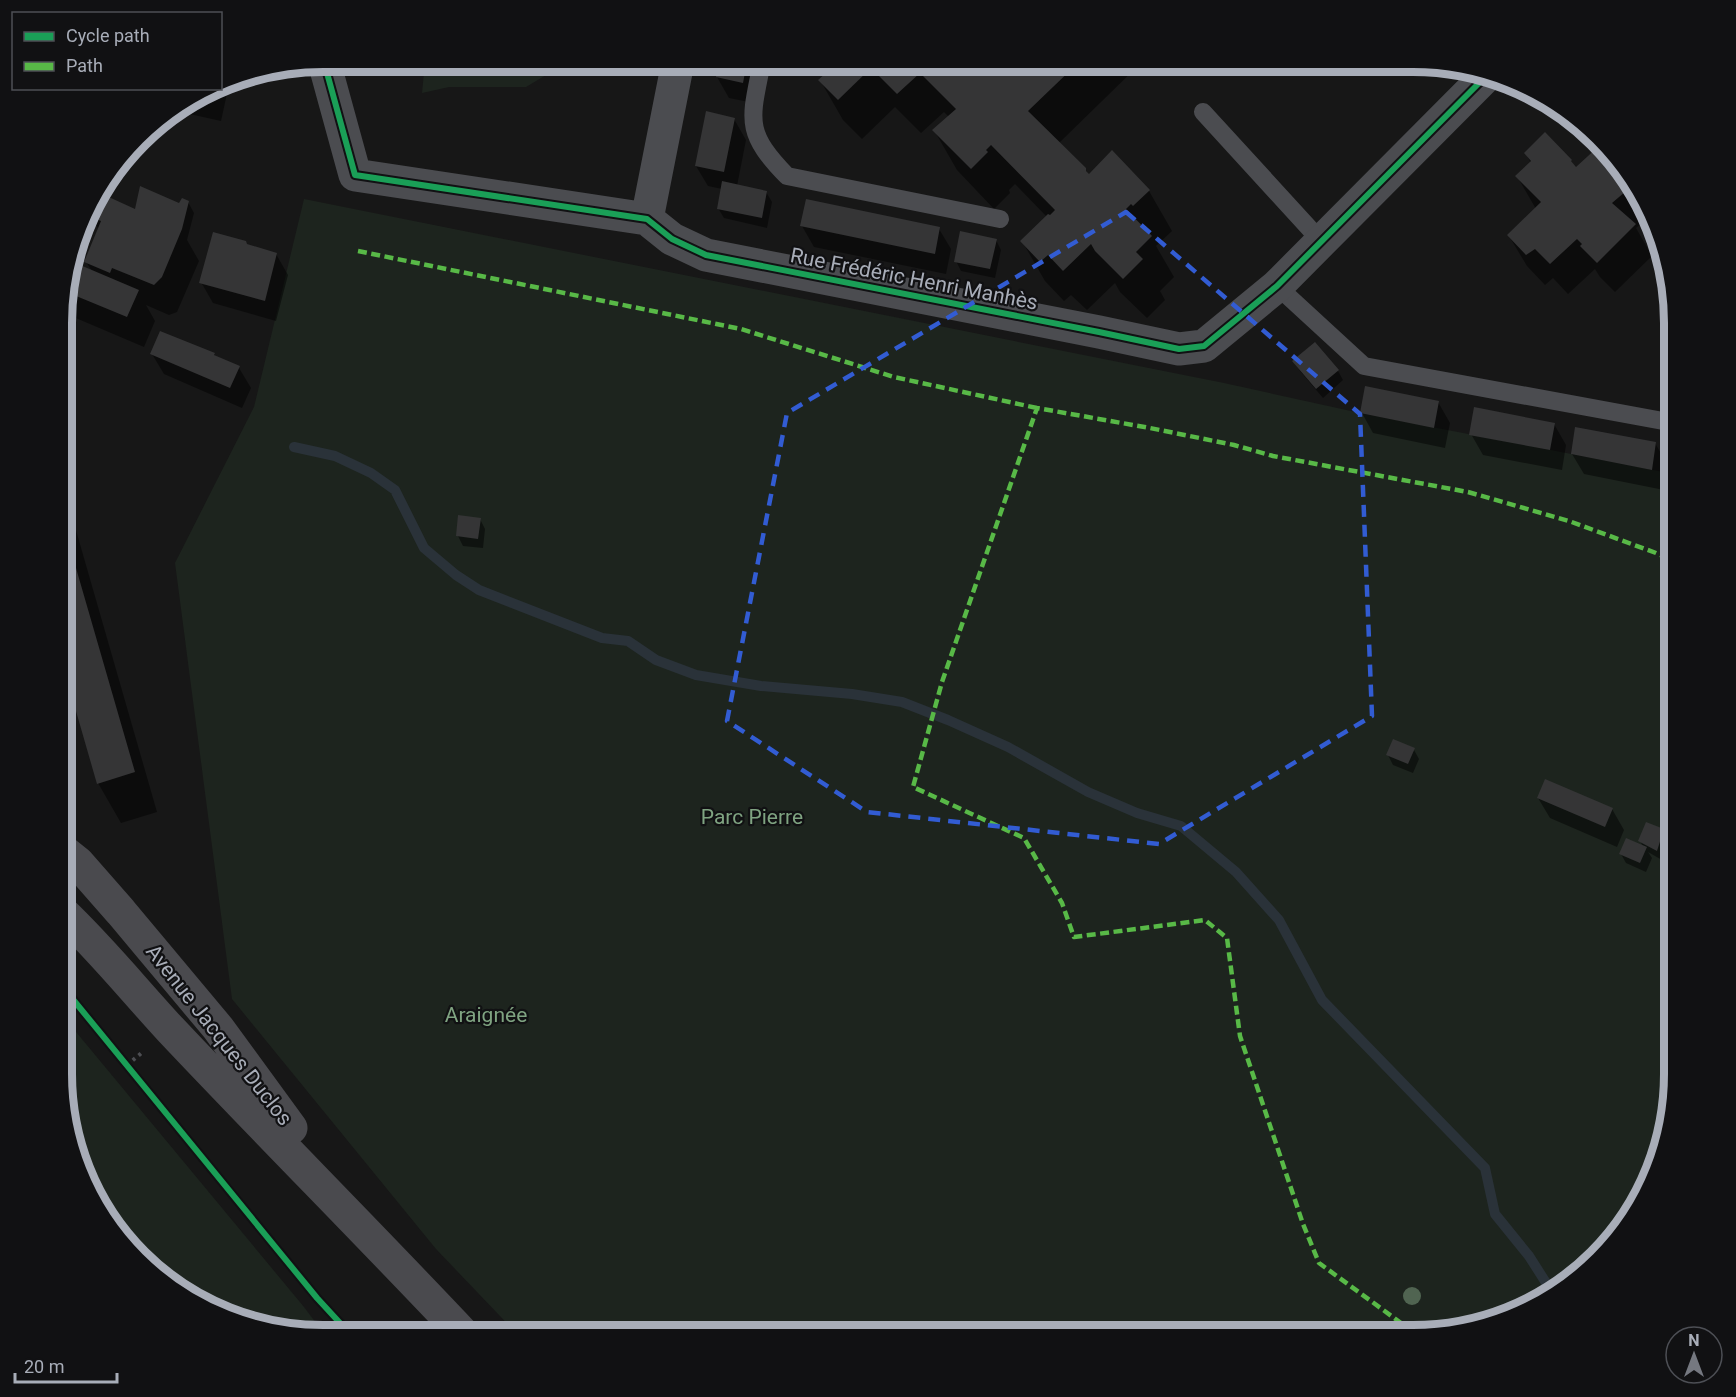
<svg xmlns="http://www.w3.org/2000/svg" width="1736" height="1397" viewBox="0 0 1736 1397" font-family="Roboto,sans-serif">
<rect width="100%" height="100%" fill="#171717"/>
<path fill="#1d241e" d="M425,62H546V75L526,87H449L422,93Z
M304,199L1224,383L1360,413L1674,474V1092L1654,1175L1609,1247L1514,1315L1413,1335H518L436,1249L232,999L175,563L254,407Z
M62,1015L304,1307L325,1335H306L223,1316L150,1270L88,1190L62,1092Z"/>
<path fill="#0007" d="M720,62H762L754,103L729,98L717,77Z
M815,62H979L993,75L1006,62H1142L1059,143L1085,169L1089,176L1149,191L1172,231L1156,246L1174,277L1160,291L1165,300L1147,318L1120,292L1115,283L1087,310L1071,295L1064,301L1045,281L1022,241L1047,217L1015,184L1009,190L1010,193L994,209L957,170L934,130L949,117L944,112L921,133L895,107L862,139L843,120L820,80L824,77Z
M230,80L221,121L176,111L216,88H220V86Z
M734,119L746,140L737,186L766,192L772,202L767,228L724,218L718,208L722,189L708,186L696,166Z
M1601,146L1648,207L1650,216L1636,228L1652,256L1615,292L1600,277L1595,269L1568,294L1553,278L1545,285L1527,266L1509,236L1536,209L1517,176L1531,163L1526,154L1571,161L1576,169Z
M188,202L194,213L187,240L199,261L177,312L169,315L146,305L155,321L144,347L64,313V288L72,263L92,271L86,262L99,230L91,216Z
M802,226L939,229L951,249L946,274L814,247Z
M996,240L1001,250L995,278L961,271L956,261Z
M247,245L276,254L288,275L276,321L213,303L201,282Z
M152,354H214L216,358L239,368L251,388L242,408L164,374Z
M1294,362L1338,371L1343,380L1323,398L1300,371Z
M1438,402L1450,423L1445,448L1373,433L1362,413Z
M1554,424L1566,445L1562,470L1483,455L1471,434Z
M1655,443L1667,464L1664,490L1584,474L1572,454Z
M63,485L157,812L121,823L98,783L63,661Z
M480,519L485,529L483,548L463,546L458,536Z
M1414,750L1419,759L1413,773L1393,765L1388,755Z
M1538,798L1612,809L1624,830L1617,847L1550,818Z
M1663,830L1668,840L1662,860L1648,852L1652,858L1646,872L1626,863L1621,854L1643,847L1640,840Z"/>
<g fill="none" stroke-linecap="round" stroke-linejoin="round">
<path stroke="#2a3239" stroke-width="10" d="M294,447L335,456L371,473L395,490L424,548L456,575L479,590L602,638L628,641L656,660L696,675L761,686L852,694L902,702L948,720L1008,747L1088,792L1137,813L1181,826L1236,872L1279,920L1322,1000L1485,1168L1495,1214L1529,1256L1550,1289"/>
</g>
<path fill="#353536" d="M719,62H747L743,83L716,77Z
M815,62H982L993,73L1003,62H1079L1028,111L1086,168V171L1089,174L1112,150L1150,190L1133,206L1131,204L1126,209L1152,236L1136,252L1143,259L1123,279L1095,251L1091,244L1063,271L1048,255L1040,262L1020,241L1048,214L1050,215L1055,210L991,145L986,150L988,152L971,169L932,130L956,109L920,73L897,94L871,68L838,100L818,80L826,73Z
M212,91L210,101L198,99L209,93Z
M706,111L735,118L724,172L695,166Z
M1545,132L1572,160L1571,161L1576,167L1600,145L1632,186L1612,203L1636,224L1597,263L1580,246L1582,244L1577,239L1550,264L1535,249L1526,255L1507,235L1541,202L1515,176L1531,161L1524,153Z
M722,181L767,191L762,218L717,209Z
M140,186L179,203L182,198L189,201L182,229L162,277L154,285L112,268L110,273L84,262L101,221L89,216L100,193L135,209Z
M806,199L940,227L935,254L800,226Z
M960,231L997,239L990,269L954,262Z
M213,232L246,241L247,244L277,253L265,301L199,283Z
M73,262L139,290L127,317L64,291Z
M160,331L215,353L214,355L240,366L230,388L150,354Z
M1315,342L1339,370L1316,389L1292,361Z
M1365,386L1439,401L1434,428L1360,413Z
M1474,407L1555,423L1550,450L1469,435Z
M1575,427L1656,442L1652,470L1571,454Z
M458,515L481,518L478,539L456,536Z
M63,523L135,772L97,784L63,666Z
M1393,739L1415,748L1408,764L1386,755Z
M1545,779L1613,808L1605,827L1537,798Z
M1646,822L1664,829L1657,851L1638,841Z
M1626,838L1647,847L1640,863L1619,854Z"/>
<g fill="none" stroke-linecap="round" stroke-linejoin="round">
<path stroke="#4d4e52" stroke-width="4" stroke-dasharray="3 4.5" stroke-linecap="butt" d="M127,1065L144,1051"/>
<path stroke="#4b4c50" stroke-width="18" d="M762,62C751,119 743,131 787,176L1000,219
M1203,112L1321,241
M1277,286L1364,366L1674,423"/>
<path stroke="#4b4c50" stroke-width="33" d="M324,62L355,175L647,219L672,239L706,255L1099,332L1179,349L1204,346L1277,286L1487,75
M647,219L678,62"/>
<path stroke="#4a4a4e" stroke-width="33" d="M63,851L78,863L121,912L218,1028L291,1128
M62,912C101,949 134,990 170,1029C267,1132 367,1232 464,1335"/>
<path stroke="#58b947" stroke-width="4.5" stroke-dasharray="9 4.5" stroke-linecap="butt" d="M358,251L741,329L894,377L1037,408
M1409,1335L1401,1323L1319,1263L1303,1224L1240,1036L1227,938L1205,920L1074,937L1062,903L1024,838L913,787L942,682L1037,408L1150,428L1234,445L1273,456L1468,492L1569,521L1656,553L1674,561"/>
<g stroke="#111113" stroke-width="10">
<path id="cycleway" d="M324,62L355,175L647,219L672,239L706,255L1099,332L1179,349L1204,346L1277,286L1487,75
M62,986L317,1298L351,1335"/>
</g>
<use href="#cycleway" stroke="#1a9f57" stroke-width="6"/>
</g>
<circle fill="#506451" cx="1412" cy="1296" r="9"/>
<path fill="none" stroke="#325cd3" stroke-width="4.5" stroke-dasharray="12 8" stroke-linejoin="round" d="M1126,212L1360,414L1372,716L1159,844L867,812L727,721L787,413Z"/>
<g text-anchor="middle" stroke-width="4.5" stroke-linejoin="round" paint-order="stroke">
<g font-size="21" fill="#a8adb8" stroke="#111113">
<text transform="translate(914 279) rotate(11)" y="7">Rue Frédéric Henri Manhès</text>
<text transform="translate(219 1035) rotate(52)" y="7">Avenue Jacques Duclos</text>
</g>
<g font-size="21" fill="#7fa381" stroke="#111113">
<text x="752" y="824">Parc Pierre</text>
<text x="486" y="1022">Araignée</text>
</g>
</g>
<path d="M0 0H1736V1397H0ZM323 72H1413A251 251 0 0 1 1664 323V1074A251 251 0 0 1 1413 1325H323A251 251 0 0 1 72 1074V323A251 251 0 0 1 323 72Z" fill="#111113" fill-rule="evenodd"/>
<path fill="none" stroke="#a8adb8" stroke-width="8" d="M323 72H1413A251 251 0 0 1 1664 323V1074A251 251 0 0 1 1413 1325H323A251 251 0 0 1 72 1074V323A251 251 0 0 1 323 72Z"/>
<rect x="12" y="12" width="210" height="78" fill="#111113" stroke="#4d4f55" stroke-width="1.5"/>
<rect x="24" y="32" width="30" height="9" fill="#1a9f57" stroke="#4d4f55" stroke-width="1.5"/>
<text x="66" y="42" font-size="18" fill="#a8adb8">Cycle path</text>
<rect x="24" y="62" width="30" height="9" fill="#58b947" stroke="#4d4f55" stroke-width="1.5"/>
<text x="66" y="72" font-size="18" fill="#a8adb8">Path</text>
<g transform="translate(1694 1355)"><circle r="28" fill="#111113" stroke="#4d4f55" stroke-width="1.5"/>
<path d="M0-4.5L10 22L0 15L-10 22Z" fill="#757880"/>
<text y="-9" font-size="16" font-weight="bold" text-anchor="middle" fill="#a8adb8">N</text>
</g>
<path d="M15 1373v9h102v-9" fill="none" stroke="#a8adb8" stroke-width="3"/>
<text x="24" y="1373" font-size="18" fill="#a8adb8" stroke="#111113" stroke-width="4.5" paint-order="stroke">20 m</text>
</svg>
